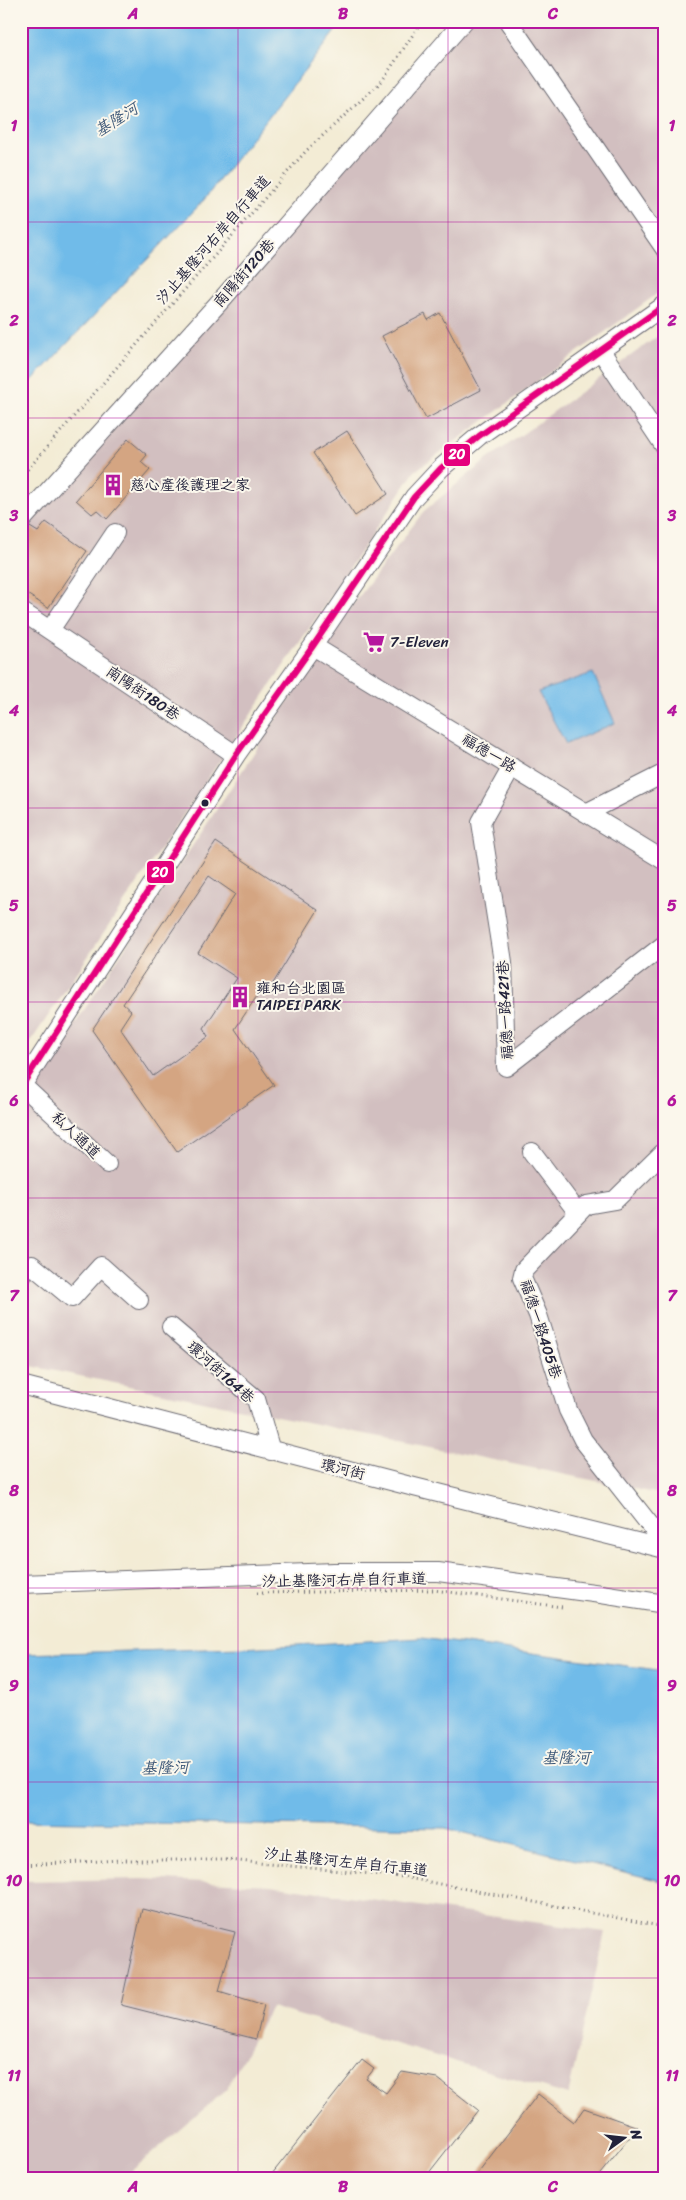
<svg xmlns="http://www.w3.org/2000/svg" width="686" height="2200" viewBox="0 0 686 2200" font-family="Sriracha,'LXGW WenKai TC',sans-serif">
<rect width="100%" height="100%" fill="#fbf7ec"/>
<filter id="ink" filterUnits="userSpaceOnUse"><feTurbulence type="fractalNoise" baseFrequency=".02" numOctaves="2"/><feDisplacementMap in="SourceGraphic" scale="10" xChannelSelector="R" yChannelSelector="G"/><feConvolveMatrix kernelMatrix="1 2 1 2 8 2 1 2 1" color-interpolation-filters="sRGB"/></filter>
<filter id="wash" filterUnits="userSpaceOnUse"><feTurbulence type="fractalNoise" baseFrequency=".0096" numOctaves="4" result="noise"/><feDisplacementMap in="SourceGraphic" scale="20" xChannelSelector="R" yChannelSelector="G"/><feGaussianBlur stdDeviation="1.12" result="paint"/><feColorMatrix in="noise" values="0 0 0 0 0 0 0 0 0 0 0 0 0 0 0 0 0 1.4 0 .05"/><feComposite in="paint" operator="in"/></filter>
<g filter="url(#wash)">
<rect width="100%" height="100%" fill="#f3ecd5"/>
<path fill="#d2bfc0" d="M468,21H665V288L415,471L21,1056V524Z
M665,331V1495L21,1364V1117L34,1086L343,618L424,511L484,462Z
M142,1879L270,1885L605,1932L568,2095L271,2007L226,2090L122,2179H21V1881Z"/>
<path fill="#70bbe9" stroke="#496e92" d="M35,21H343L203,201L21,392V33Z
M593,673L615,723L566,744L538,692Z
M421,1638L665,1671V1882L445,1828L21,1821V1654L243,1648Z"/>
<g id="blocks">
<path fill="#d4a582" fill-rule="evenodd" d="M440,313L481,390L426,419L382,336L425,314L428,320Z
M347,431L388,494L355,516L313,453Z
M128,439L147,455L141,462L150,470L107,519L97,510L92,514L76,500Z
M46,522L87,551L48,608L21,590V531L30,527L38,532Z
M216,842L318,910L269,990L263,987L235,1029L274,1085L177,1152L92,1030ZM209,876L235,894L198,953L237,978L204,1028L208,1037L153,1076L120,1028L131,1011L123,1004Z
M142,1909L235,1932L219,1991L264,2005L256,2039L121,2005Z
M362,2060L374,2069L366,2079L386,2093L402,2072L437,2078L478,2110L424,2179H268Z
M538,2094L574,2122L584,2108L638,2127L596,2179H473Z"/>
</g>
</g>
<g filter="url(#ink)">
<use href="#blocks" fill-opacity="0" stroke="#6b6971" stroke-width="1"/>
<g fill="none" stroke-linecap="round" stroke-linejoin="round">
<g stroke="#6b6971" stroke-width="20">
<path id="minor" d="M508,21L665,249
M601,351L665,447
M21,521L224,297L464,21
M21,611L236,755
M50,630L115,533
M313,646L665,861
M512,767L481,822L503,962L506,1067L665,944
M586,813L665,773
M21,1084L107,1164
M21,1087L236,755L313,646L414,497L441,468L479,436L665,305
M665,1151L615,1200L586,1205L524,1270L522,1278L538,1315L568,1410L583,1440L665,1544
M532,1152L578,1213
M21,1278L24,1267L32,1265L72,1298L101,1266L139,1300
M171,1327L256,1399L271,1451
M21,1385L414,1487L665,1549
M21,1584L334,1572H438L601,1594L665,1604"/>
</g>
<path stroke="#6b6971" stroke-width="3" stroke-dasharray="1 4" stroke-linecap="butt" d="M21,477L306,151L382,81L422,21
M257,1593L434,1590L562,1607
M21,1865L121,1860H228L403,1877L665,1927"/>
<use href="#minor" stroke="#fff" stroke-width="18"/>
<g stroke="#fbf7ec" stroke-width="10">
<path id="bus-1" d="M21,1087L236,755L313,646L414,497L441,468L479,436L665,305"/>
</g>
<use href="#bus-1" stroke="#e5007d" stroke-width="6"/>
</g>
</g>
<path fill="none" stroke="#b5179e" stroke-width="1" stroke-opacity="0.55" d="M238,21V2179M448,21V2179M21,222H665M21,418H665M21,612H665M21,808H665M21,1002H665M21,1198H665M21,1392H665M21,1588H665M21,1782H665M21,1978H665"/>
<defs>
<g id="building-bare" transform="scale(1.725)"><path d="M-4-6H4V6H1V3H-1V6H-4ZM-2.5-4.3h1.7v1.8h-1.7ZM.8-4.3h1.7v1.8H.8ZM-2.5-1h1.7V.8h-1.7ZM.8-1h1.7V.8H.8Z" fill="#b5179e" stroke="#fbf7ec" stroke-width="2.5" paint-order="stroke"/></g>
<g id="supermarket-bare" transform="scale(1.725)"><path d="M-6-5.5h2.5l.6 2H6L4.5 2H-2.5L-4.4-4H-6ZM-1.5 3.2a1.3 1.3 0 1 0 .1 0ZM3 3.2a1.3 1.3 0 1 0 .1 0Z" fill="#b5179e" stroke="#fbf7ec" stroke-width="2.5" paint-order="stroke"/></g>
</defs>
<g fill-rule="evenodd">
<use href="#building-bare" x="113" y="485"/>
<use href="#supermarket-bare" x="374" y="642"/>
<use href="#building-bare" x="240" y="997"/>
</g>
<circle fill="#22223b" stroke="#fbf7ec" stroke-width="2" cx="205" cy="803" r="4.5"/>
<g text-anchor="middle" stroke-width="4" stroke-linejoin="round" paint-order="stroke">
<g font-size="15" fill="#22223b" stroke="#fbf7ec">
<text transform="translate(213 240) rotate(-49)" y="5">汐止基隆河右岸自行車道</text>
<text transform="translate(244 273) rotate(-49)" y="5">南陽街120巷</text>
<text transform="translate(143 693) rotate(34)" y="5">南陽街180巷</text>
<text transform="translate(489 753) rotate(31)" y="5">福德一路</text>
<text transform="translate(505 1010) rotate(-93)" y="5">福德一路421巷</text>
<text transform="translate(76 1135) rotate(43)" y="5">私人通道</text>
<text transform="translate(541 1329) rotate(72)" y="5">福德一路405巷</text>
<text transform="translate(221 1372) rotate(42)" y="5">環河街164巷</text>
<text transform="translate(343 1469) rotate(14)" y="5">環河街</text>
<text transform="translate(344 1580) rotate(-1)" y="5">汐止基隆河右岸自行車道</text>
<text transform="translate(346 1862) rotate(6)" y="5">汐止基隆河左岸自行車道</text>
</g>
<g font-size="15" fill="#22223b" stroke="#fbf7ec" text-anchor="start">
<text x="130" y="490">慈心產後護理之家</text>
<text x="390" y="647">7-Eleven</text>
<text x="256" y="993">雍和台北園區<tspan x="256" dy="17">TAIPEI PARK</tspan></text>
</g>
<g font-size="16" font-style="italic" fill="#3d5878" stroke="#fbf7ec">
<text transform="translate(116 119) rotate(-32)" y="6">基隆河</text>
<text x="566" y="1763">基隆河</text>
<text transform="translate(165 1767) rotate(-1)" y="6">基隆河</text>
</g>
</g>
<g stroke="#fbf7ec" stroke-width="2">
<rect x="443" y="443" width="28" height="24" rx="5" fill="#e5007d"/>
<rect x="146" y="860" width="29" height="24" rx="5" fill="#e5007d"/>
</g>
<g font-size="14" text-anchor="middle" font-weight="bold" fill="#fff">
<text x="457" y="459">20</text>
<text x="160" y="877">20</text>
</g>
<rect width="686" height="2200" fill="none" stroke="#fbf7ec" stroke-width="55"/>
<g transform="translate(624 2138) rotate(75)" stroke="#fbf7ec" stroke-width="4" paint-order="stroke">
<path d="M0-4L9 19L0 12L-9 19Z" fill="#22223b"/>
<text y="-8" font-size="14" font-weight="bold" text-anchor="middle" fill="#22223b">N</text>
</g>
<rect x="28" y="28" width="630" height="2144" fill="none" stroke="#b5179e" stroke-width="2"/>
<g font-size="16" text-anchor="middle" font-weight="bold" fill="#b5179e">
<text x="133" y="19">A</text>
<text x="343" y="19">B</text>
<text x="553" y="19">C</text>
<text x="14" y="131">1</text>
<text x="672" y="131">1</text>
<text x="14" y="326">2</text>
<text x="672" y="326">2</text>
<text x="14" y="521">3</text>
<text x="672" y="521">3</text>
<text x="14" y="716">4</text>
<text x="672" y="716">4</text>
<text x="14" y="911">5</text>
<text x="672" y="911">5</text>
<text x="14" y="1106">6</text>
<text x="672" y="1106">6</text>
<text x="14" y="1301">7</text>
<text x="672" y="1301">7</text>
<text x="14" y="1496">8</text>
<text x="672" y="1496">8</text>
<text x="14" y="1691">9</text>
<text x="672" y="1691">9</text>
<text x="14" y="1886">10</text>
<text x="672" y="1886">10</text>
<text x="14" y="2081">11</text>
<text x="672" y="2081">11</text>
<text x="133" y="2192">A</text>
<text x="343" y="2192">B</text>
<text x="553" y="2192">C</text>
</g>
</svg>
